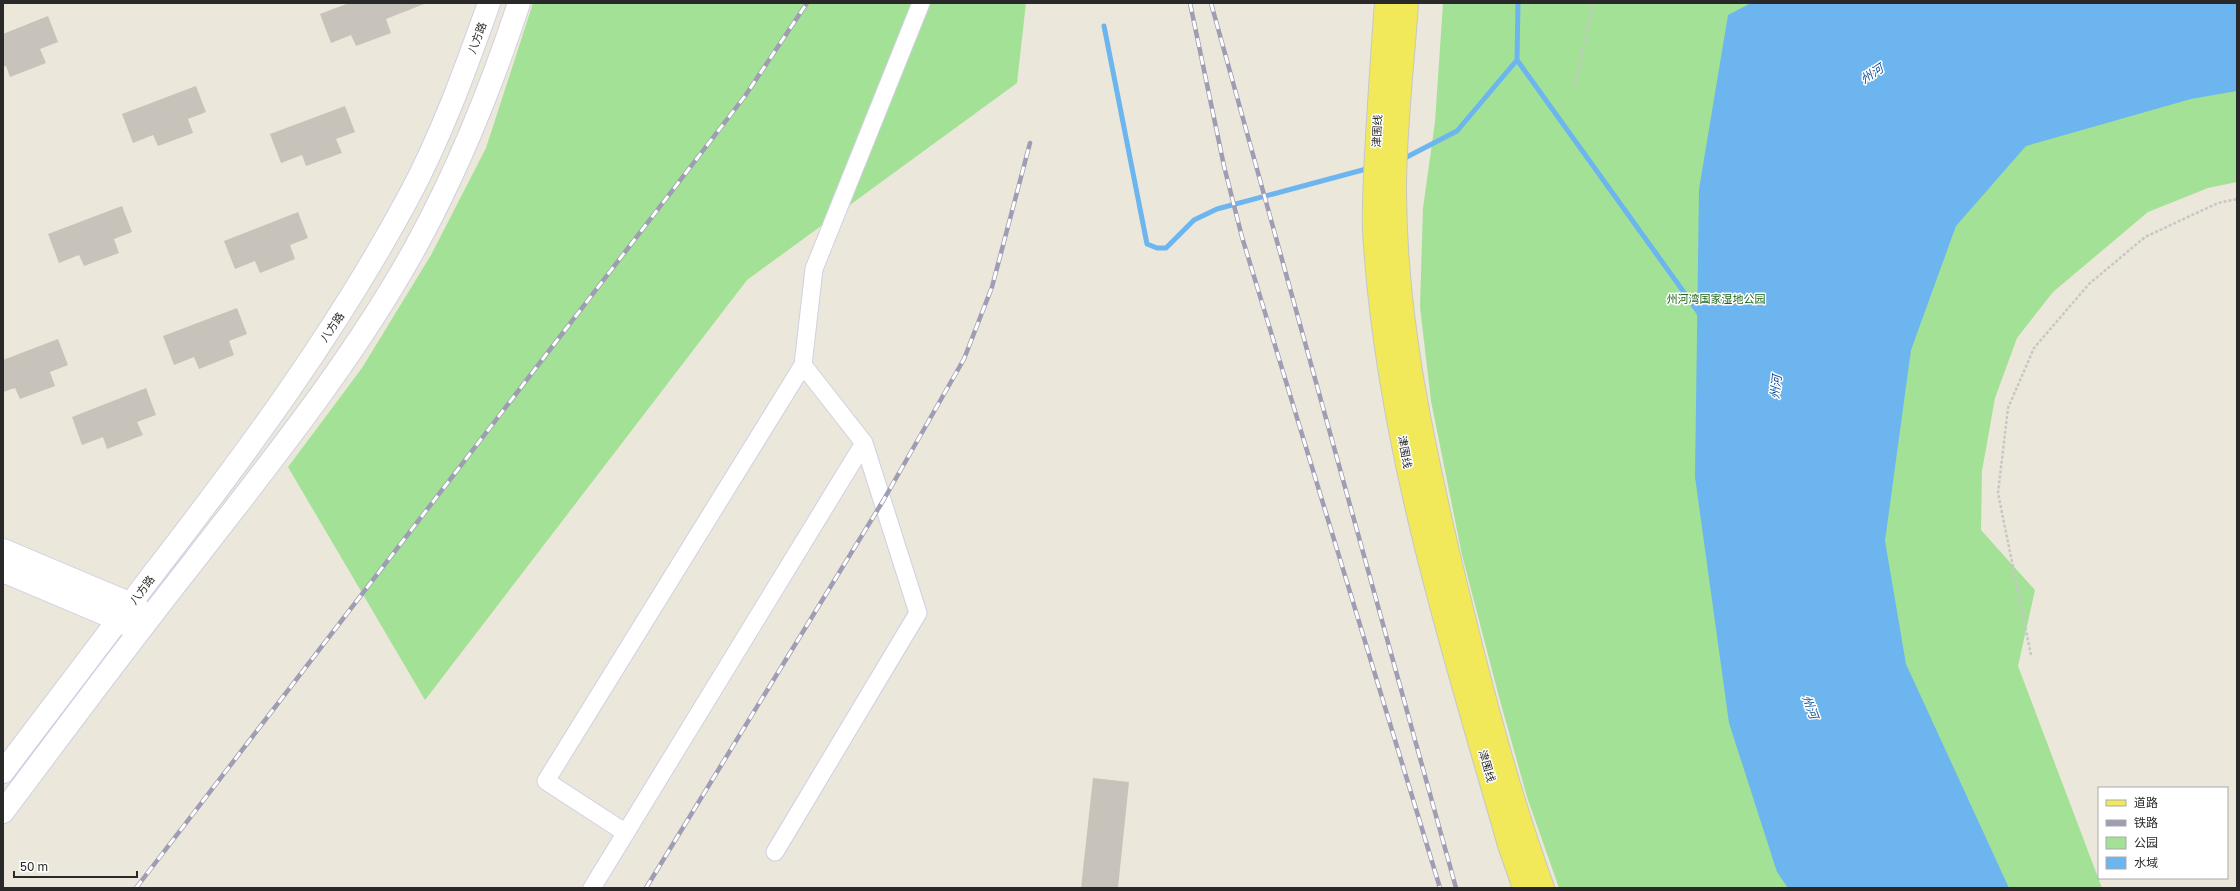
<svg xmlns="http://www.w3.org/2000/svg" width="2240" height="891" viewBox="0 0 2240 891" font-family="'Golos Text','Noto Sans SC',sans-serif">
<rect width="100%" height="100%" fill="#ebe7da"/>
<path fill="#a3e296" d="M533,3H1026L1017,83L747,280L425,700L288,467L362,368L431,255L486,148Z
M1443,3H2237V182L2208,188L2148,212L2053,292L2017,338L1995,398L1982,471L1981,530L2035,590L2018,666L2102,888H1559L1527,797L1499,697L1462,555L1431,401L1420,307L1423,208L1435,122Z"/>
<path fill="#6cb5ee" d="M1751,3H2237V91L2191,99L2026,146L1956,226L1911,350L1885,541L1906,664L2009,888H1788L1777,872L1729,723L1695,477L1699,189L1728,15Z"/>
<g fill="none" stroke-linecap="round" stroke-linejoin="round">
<path stroke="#6cb5ee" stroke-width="5" d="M1518,3L1517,60L1701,316
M1104,26L1147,244L1157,248H1166L1194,220L1217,209L1370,168
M1401,160L1457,131L1517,60"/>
</g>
<path fill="#c7c3ba" d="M349,3H424V4L386,19L391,33L356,46L351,35L331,43L320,14Z
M48,16L58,42L40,49L46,63L10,77L6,66L3,67V34Z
M196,86L206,112L188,119L193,133L158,146L153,135L133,143L122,114Z
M345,106L355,132L336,139L342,153L306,166L302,155L281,163L270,134Z
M122,206L132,232L114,239L119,253L84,266L79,255L59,263L48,234Z
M298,212L308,238L290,245L295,259L260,273L255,261L235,269L224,241Z
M237,308L247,334L229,341L234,355L199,369L194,357L174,365L163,336Z
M58,339L68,365L50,372L55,386L20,399L15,388L3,392V360Z
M146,388L156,415L137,422L143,435L107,449L103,437L82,445L72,417Z
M1093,778L1129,782L1118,888H1081Z"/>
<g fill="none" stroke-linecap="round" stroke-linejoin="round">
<g stroke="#d0d0e2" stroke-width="19">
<path id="street" d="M626,833L546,781L803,365L814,269L921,3
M775,852L918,613L864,443L803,365
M592,888L864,443"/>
</g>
<g stroke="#d0d0e2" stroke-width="24">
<path id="secondary" d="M3,550L131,604L142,612
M3,571L119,620L132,628
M3,772C53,706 103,640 153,574C246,454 336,332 408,198C441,137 466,68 489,3
M3,812C66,728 129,643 194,561C272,460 353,360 415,248C458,170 491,88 519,3"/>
</g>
<g stroke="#c7c7c7" stroke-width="24">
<path id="primary" d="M1386,3C1382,53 1379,103 1376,154C1375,179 1373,206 1374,231C1386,440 1452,645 1509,845L1524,888
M1407,3C1403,65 1395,127 1395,189C1395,314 1421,435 1449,556C1476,668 1504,780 1543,888"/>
</g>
<path stroke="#c7c7c7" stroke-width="2.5" stroke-dasharray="3 2" stroke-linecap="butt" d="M1574,90L1593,3
M2031,655L1998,493L2008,408L2034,348L2089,284L2145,237L2218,203L2237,199"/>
<use href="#street" stroke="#fff" stroke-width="17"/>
<use href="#secondary" stroke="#fff" stroke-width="22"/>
<use href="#primary" stroke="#f1e85a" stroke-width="22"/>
<g stroke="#9e9db3" stroke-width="4.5">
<path id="rail" d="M1190,3L1224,166L1242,237L1440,888
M1211,3L1456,888
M136,888L745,96L807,3
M646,888L883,501L964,359L992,287L1030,143"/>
</g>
<use href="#rail" stroke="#fff" stroke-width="3" stroke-dasharray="9" stroke-linecap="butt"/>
</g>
<g text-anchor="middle" stroke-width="3" stroke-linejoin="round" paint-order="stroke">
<g font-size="11" fill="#292929" stroke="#fff">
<text transform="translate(477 38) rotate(-70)" y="4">八方路</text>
<text transform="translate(1377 131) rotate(-87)" y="4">津围线</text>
<text transform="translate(332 327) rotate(-56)" y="4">八方路</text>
<text transform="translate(1405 452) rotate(79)" y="4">津围线</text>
<text transform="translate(142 590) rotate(-53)" y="4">八方路</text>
<text transform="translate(1487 766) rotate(74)" y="4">津围线</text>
</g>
<g font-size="11" fill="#1c6519" stroke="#fff">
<text x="1716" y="303">州河湾国家湿地公园</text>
</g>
<g font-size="12" font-style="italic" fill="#0d5099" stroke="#fff">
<text transform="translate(1872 74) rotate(-33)" y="4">州河</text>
<text transform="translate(1776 387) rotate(-84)" y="4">州河</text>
<text transform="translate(1810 707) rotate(69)" y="4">州河</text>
</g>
</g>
<rect width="2240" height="891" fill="none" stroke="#292929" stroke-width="8"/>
<rect x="2098" y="787" width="130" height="92" fill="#ffffff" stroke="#a9a9a9"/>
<rect x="2106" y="800" width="20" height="6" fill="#f1e85a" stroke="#a9a9a9"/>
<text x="2134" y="807" font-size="12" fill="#292929">道路</text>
<rect x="2106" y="820" width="20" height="6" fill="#9e9db3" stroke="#a9a9a9"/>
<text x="2134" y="827" font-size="12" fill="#292929">铁路</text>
<rect x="2106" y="837" width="20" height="12" fill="#a3e296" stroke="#a9a9a9"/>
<text x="2134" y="847" font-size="12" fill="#292929">公园</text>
<rect x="2106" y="857" width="20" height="12" fill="#6cb5ee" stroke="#a9a9a9"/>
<text x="2134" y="867" font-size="12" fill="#292929">水域</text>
<path d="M14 871v6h123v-6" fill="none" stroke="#292929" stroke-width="2"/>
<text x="20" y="871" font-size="12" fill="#292929" stroke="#ffffff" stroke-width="3" paint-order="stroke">50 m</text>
</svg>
